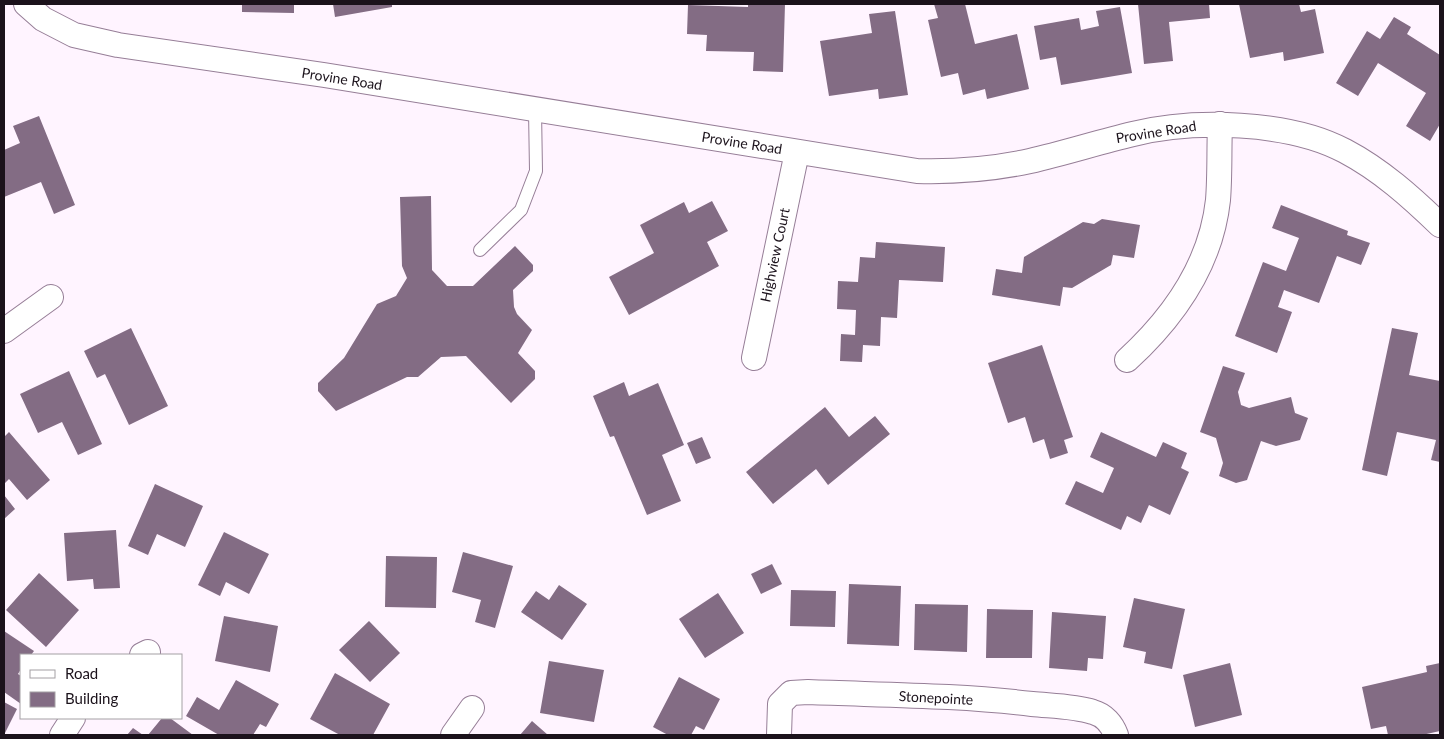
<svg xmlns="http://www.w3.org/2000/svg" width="1444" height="739" viewBox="0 0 1444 739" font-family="Lato,sans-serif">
<rect width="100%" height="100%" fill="#fff4ff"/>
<path fill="#836c84" d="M242,4H294V13L242,12Z
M333,4H392V7L335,17Z
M748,4H785L783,72L753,71L754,52L706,51L707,35L687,34L688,5L748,7Z
M934,4H965L975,44L1017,34L1029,89L987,99L985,89L963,95L958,73L941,77L928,20L938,18Z
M1138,4H1209L1210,18L1169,22L1173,61L1144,64Z
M1239,4H1299L1301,12L1315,9L1324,53L1284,61L1283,52L1250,58Z
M1120,7L1132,73L1061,85L1056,57L1040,60L1034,26L1079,18L1081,30L1099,26L1096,11Z
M895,11L908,95L879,99L878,89L829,96L820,41L872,33L869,14Z
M1394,17L1411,27L1407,34L1440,55V124L1430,141L1406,126L1426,93L1378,63L1358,96L1336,83L1367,31L1380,39Z
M39,116L75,205L54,214L41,182L4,197V150L20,143L13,126Z
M431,196L432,270L447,286H473L515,246L533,265V271L513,290L514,307L517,314L532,330L518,353L535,371V379L511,403L466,356L441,357L418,377H407L336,411L318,391V383L344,358L377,304L396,296L407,278L402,266L400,197Z
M712,201L728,231L707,242L719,266L629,315L609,277L654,253L640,225L684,202L689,213Z
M1281,205L1348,231L1347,235L1370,243L1361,265L1337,256L1319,303L1284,290L1278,307L1292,312L1277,353L1235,336L1263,262L1286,271L1299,238L1272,228Z
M1102,219L1140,225L1134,258L1113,255L1111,265L1072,288L1063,287L1060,306L992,295L996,269L1022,273L1024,257L1083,222L1094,224Z
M876,242L945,247L943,282L899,280L897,318L881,317L880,346L863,345L862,362L840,361L841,334L855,335L856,310L837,309L838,281L858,282L860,257L875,258Z
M131,328L168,406L129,425L105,374L97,378L84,351Z
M1392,328L1418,333L1409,375L1440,381V462L1431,460L1436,440L1397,432L1387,476L1362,470Z
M1042,345L1073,437L1064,440L1068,453L1050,459L1044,439L1033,443L1025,417L1008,423L988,363Z
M1223,366L1245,373L1238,392L1241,405L1249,408L1291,397L1295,413L1308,418L1300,440L1276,446L1261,441L1247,480L1236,483L1219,476L1223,463L1216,438L1200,432Z
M69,371L102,444L78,455L62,422L38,433L20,394Z
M624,382L629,396L658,383L684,445L662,455L681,501L647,515L614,436L610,437L593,396Z
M825,407L849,437L875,416L890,434L828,485L816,469L773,504L746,472Z
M9,432L50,480L27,500L9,479L4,484V437Z
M1101,432L1156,457L1163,442L1187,453L1181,468L1189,472L1170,515L1149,505L1141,523L1127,516L1121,530L1065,504L1076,481L1103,493L1114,468L1090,457Z
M702,437L711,458L696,464L687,443Z
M155,484L203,506L185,547L157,534L148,555L128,546Z
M4,495L15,509L4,519Z
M116,530L120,588L94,589L93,579L67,581L64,533Z
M224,532L269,554L249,594L226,582L220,596L198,585Z
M463,552L513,566L495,628L475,622L481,600L452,592Z
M386,556L437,557L436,608L385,607Z
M772,564L782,584L761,594L751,574Z
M39,573L79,610L46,647L6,610Z
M849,584L901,586L899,646L847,644Z
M559,585L587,604L562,640L521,612L536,591L549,600Z
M791,590L836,591L835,627L790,626Z
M718,593L744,633L705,658L679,619Z
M1134,598L1185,609L1172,669L1144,663L1146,652L1123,647Z
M915,604L968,605L967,652L914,650Z
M987,609L1033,610L1032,658H986Z
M1052,612L1106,616L1103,659L1088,658L1087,671L1049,668Z
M224,616L278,626L270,672L215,661Z
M369,621L400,653L370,682L339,650Z
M4,631L34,651L31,655H21V669L18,674L21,676V704L4,692Z
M549,661L604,670L594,722L540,713Z
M1230,663L1242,715L1195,727L1183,675Z
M1440,663V731L1422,735H1388L1386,726L1371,729L1362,687L1427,672L1426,666Z
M335,673L390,704L373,735H340L310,719Z
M679,677L720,699L704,730L696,726L691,735H668L653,727Z
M236,680L279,704L266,727L260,724L253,735H219L186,716L197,697L219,710Z
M4,702L17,709L4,735Z
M162,718H170L193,735H148Z
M532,721L548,735H520Z
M133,728L143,735H127Z"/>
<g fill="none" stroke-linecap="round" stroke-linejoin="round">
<g stroke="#967e97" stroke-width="14">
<path id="service" d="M480,250L521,210L536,171L535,110"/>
</g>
<g stroke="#967e97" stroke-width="26">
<path id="minor" d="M26,4L43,19L74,35L118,45L324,75L917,171C955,172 993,169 1030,161C1065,153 1099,142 1133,134C1193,119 1289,121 1345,151C1381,170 1411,197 1440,225
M4,331L51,297
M754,358L797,152
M1127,360C1174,317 1211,265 1218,200C1220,175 1219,149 1220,124
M142,655L148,652
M62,735L73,718
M453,735L472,708
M779,735L780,704L791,693L808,692C882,695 958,695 1032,704C1052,706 1074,706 1093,712C1104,715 1112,724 1116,735"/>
</g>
<use href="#service" stroke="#fff" stroke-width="12"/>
<use href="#minor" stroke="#fff" stroke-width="24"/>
</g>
<g text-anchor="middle" stroke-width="4" stroke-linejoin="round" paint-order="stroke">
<g font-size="14" fill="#1b121b" stroke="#fff">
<text transform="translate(342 79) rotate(9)" y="5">Provine Road</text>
<text transform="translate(1156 132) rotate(-9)" y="5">Provine Road</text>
<text transform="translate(742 143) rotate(9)" y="5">Provine Road</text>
<text transform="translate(775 255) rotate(-78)" y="5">Highview Court</text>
<text transform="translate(936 698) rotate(3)" y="5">Stonepointe</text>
</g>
</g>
<rect width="1444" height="739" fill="none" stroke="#1b121b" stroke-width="10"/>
<rect x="20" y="654" width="162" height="65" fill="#ffffff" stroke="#a4a0a4"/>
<rect x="30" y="670" width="25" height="8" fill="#ffffff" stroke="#a4a0a4"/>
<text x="65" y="679" font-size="15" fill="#1b121b">Road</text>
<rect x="30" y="692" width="25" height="15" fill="#836c84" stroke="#a4a0a4"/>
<text x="65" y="704" font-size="15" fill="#1b121b">Building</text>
</svg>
